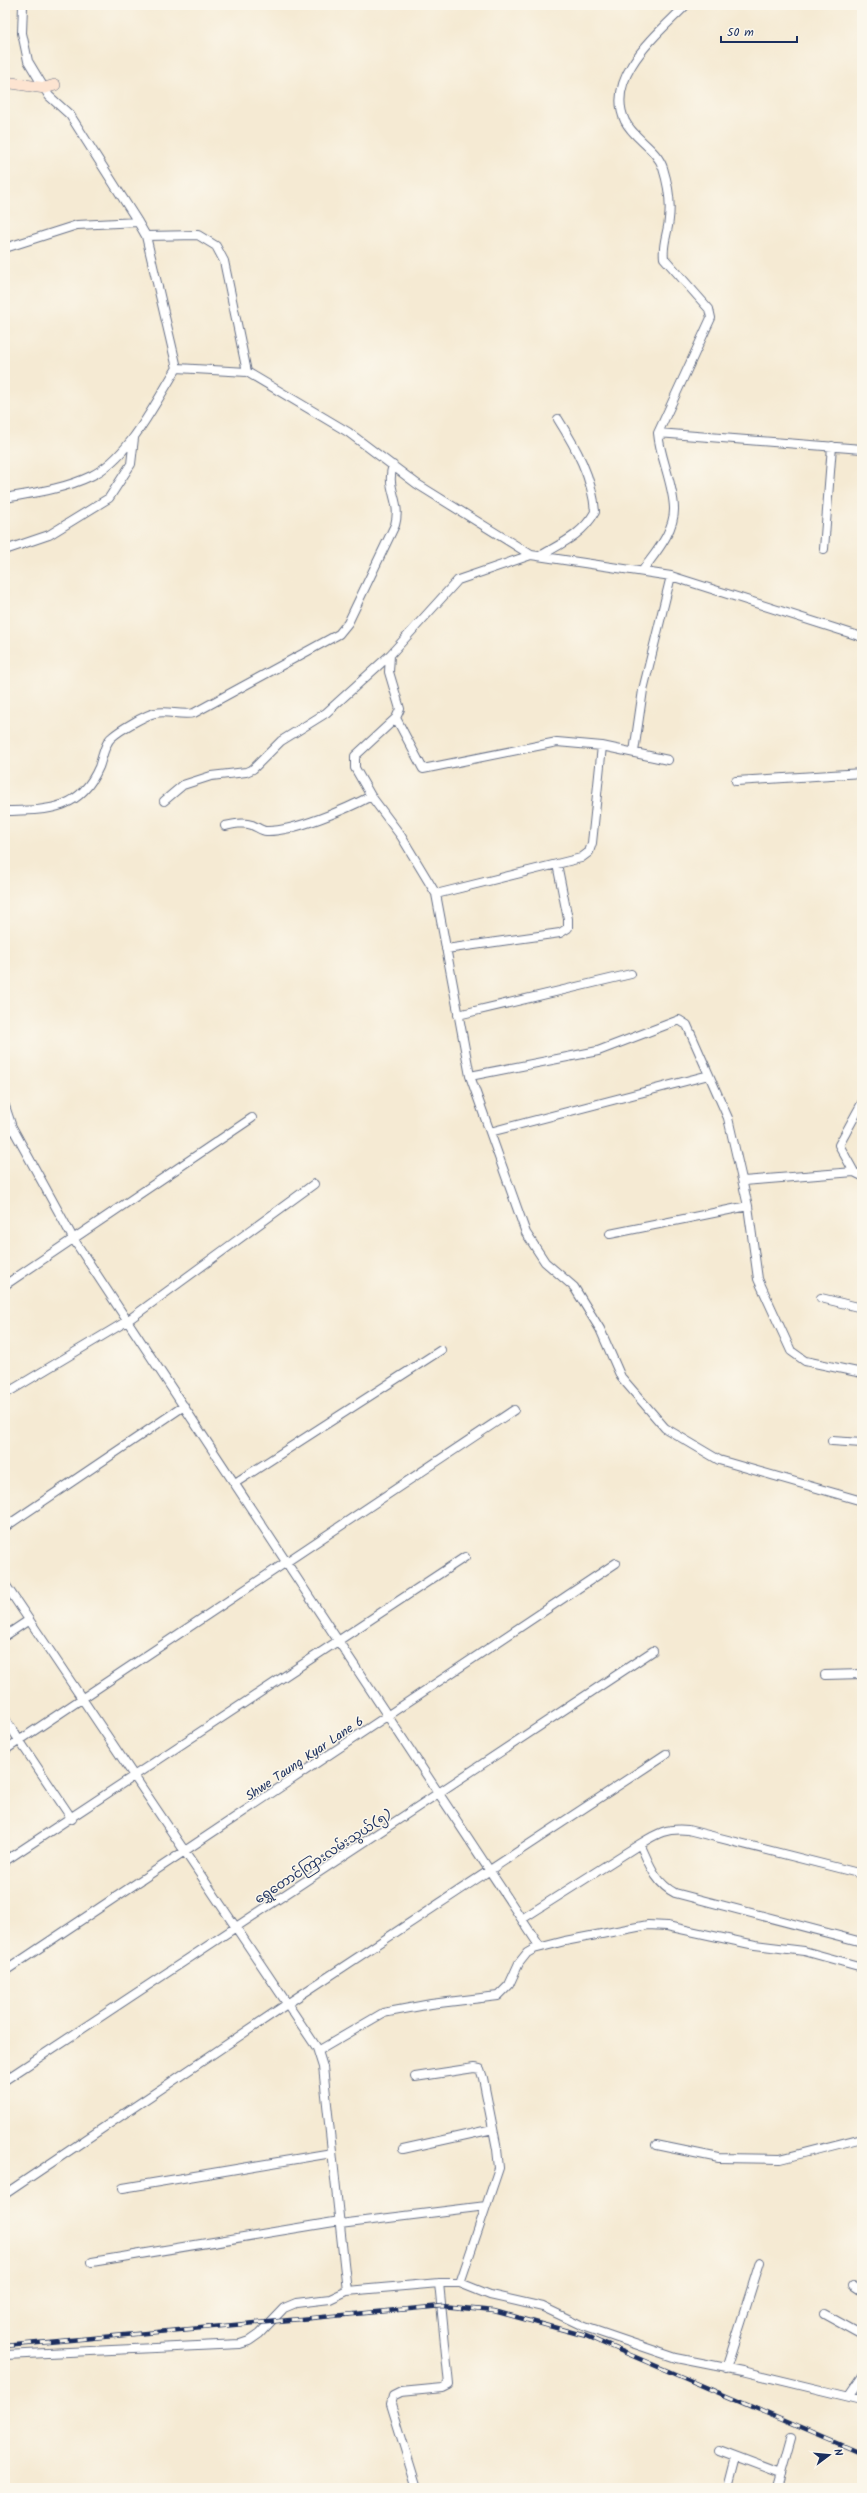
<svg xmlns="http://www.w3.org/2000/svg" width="867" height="2493" viewBox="0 0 867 2493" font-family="Kalam,'Noto Sans Myanmar',sans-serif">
<rect width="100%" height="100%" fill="#fbf7ec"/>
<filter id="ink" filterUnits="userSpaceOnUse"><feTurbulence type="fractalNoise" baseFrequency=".025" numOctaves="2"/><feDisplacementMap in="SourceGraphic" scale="8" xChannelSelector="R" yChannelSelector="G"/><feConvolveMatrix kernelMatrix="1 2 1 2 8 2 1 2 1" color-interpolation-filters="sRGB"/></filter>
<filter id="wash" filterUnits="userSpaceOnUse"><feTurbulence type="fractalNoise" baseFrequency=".012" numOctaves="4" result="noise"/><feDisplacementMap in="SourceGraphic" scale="16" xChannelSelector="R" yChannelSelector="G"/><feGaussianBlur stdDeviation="0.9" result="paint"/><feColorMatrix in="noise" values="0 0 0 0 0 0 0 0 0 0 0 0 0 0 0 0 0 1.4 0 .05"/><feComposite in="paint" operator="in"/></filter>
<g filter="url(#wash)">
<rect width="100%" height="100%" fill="#f5ead3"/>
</g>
<g filter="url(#ink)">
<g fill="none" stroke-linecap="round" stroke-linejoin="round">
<g stroke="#677087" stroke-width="10">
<path id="street" d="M23,5L22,33L28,61L49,96L70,115L138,222
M146,236L198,235L216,246L224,261L247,372
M5,248L77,225L138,222L146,236L177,368C155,403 129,458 91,476C64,489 33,493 5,498
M177,368L247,372L348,432L417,484L531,555
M658,433L862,449
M824,549L832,446
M5,550L49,535L109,498L131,464L134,438
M540,556C562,543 582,535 595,512C593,478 575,446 558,419
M643,570C655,553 675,531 674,508C673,482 660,458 658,433L711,318L709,309L664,258C662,244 668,233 669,219C671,203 668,184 663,168C657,149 634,139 625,121C604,76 659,33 686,5
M390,655L389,672L400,709L396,718L355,756V768L371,796L401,836L436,894L470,1076L526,1233L545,1262L574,1287L600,1329L621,1377L665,1428L719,1460L862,1501
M396,718L423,769L557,742L602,746L668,760
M634,752L643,690L671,576
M736,781L862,773
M164,801L183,785L211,776L246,772L253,769L281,741L326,713L390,655L458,580L531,555L671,576L862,637
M7,811C48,810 80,811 99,767C102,759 105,742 112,737C120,730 145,715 155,713C167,710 181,716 194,713L339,634L348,623L395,525C402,501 385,489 393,465
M225,826C234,824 243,822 252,825C257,827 262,831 266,831C293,832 347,809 371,796
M436,894L581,858L589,852L592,843L602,746
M446,949L560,933L568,928V919L557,864
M458,1015L631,974
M470,1076L598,1051L679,1020L687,1025L728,1118L748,1206L758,1279L791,1351L805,1361L862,1373
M862,1103L839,1145L854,1172L862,1176
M5,1106L12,1127L74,1240L540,1947
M490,1132L709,1075
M743,1181L854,1172
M610,1234L748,1206
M5,1285L252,1118
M821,1298L862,1308
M5,1394L127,1321L314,1184
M832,1441L862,1443
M235,1483L441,1350
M5,1527L184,1406
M5,1584L317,2048L323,2067L347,2291
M5,1636L29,1620
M825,1675L862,1674
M5,1719L72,1819
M5,1750L514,1410
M640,1844C649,1863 655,1883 675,1893L862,1942
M5,1861L465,1557
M522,1919L640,1844C658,1833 666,1828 688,1830L862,1874
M5,1971L616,1563
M318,2051L383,2013L431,2004L498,1996L509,1985L519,1963L527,1953L534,1949L565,1941L648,1925L667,1926L755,1945L804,1951L862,1967
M415,2077L474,2068L480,2069L483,2078L497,2149L499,2168L460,2283
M5,2080L653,1651
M656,2145L719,2158L780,2159L862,2138
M403,2149L493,2129
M123,2188L332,2153
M5,2194L287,2004L666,1754
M340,2224L486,2206
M92,2262L340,2221
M853,2285L862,2291
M824,2314L862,2335
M5,2355L240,2344L249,2341L259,2334L284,2308L296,2303L330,2299L347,2291L439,2283H460L490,2295L543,2307L585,2327L676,2358L742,2371L862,2400
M726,2369L760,2262
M849,2396L862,2377
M720,2451L781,2474
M417,2488L391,2404L393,2396L401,2392L443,2388L449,2385L439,2283
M728,2488L736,2457
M777,2488L791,2438"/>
</g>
<g stroke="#677087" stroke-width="12">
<path id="secondary" d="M5,82L45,88L55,85"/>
</g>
<use href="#street" stroke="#fff" stroke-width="8"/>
<use href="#secondary" stroke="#fde4d1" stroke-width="11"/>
<g stroke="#1b2f5e" stroke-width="4.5">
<path id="rail" d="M5,2346L442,2306L494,2311L586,2336L862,2454"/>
</g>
<use href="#rail" stroke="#fbf7ec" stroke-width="3" stroke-dasharray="9" stroke-linecap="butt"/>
</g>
</g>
<g text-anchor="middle" stroke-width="3" stroke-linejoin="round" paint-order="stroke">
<g font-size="13" fill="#1b2f5e" stroke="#fbf7ec">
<text transform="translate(304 1758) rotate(-34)" y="5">Shwe Taung Kyar Lane 6</text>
<text transform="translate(323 1856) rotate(-33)" y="5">ရွှေတောင်ကြားလမ်းသွယ်(၅)</text>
</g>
</g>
<rect width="867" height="2493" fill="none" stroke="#fbf7ec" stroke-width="20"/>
<g transform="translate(829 2455) rotate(74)" stroke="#fbf7ec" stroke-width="3" paint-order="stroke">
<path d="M0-3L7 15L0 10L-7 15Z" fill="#1b2f5e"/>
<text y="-6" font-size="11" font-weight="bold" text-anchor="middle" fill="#1b2f5e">N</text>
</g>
<path d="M721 36v6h76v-6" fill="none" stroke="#1b2f5e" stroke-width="2"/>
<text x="727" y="36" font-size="12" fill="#1b2f5e" stroke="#fbf7ec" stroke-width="3" paint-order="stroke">50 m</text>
</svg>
